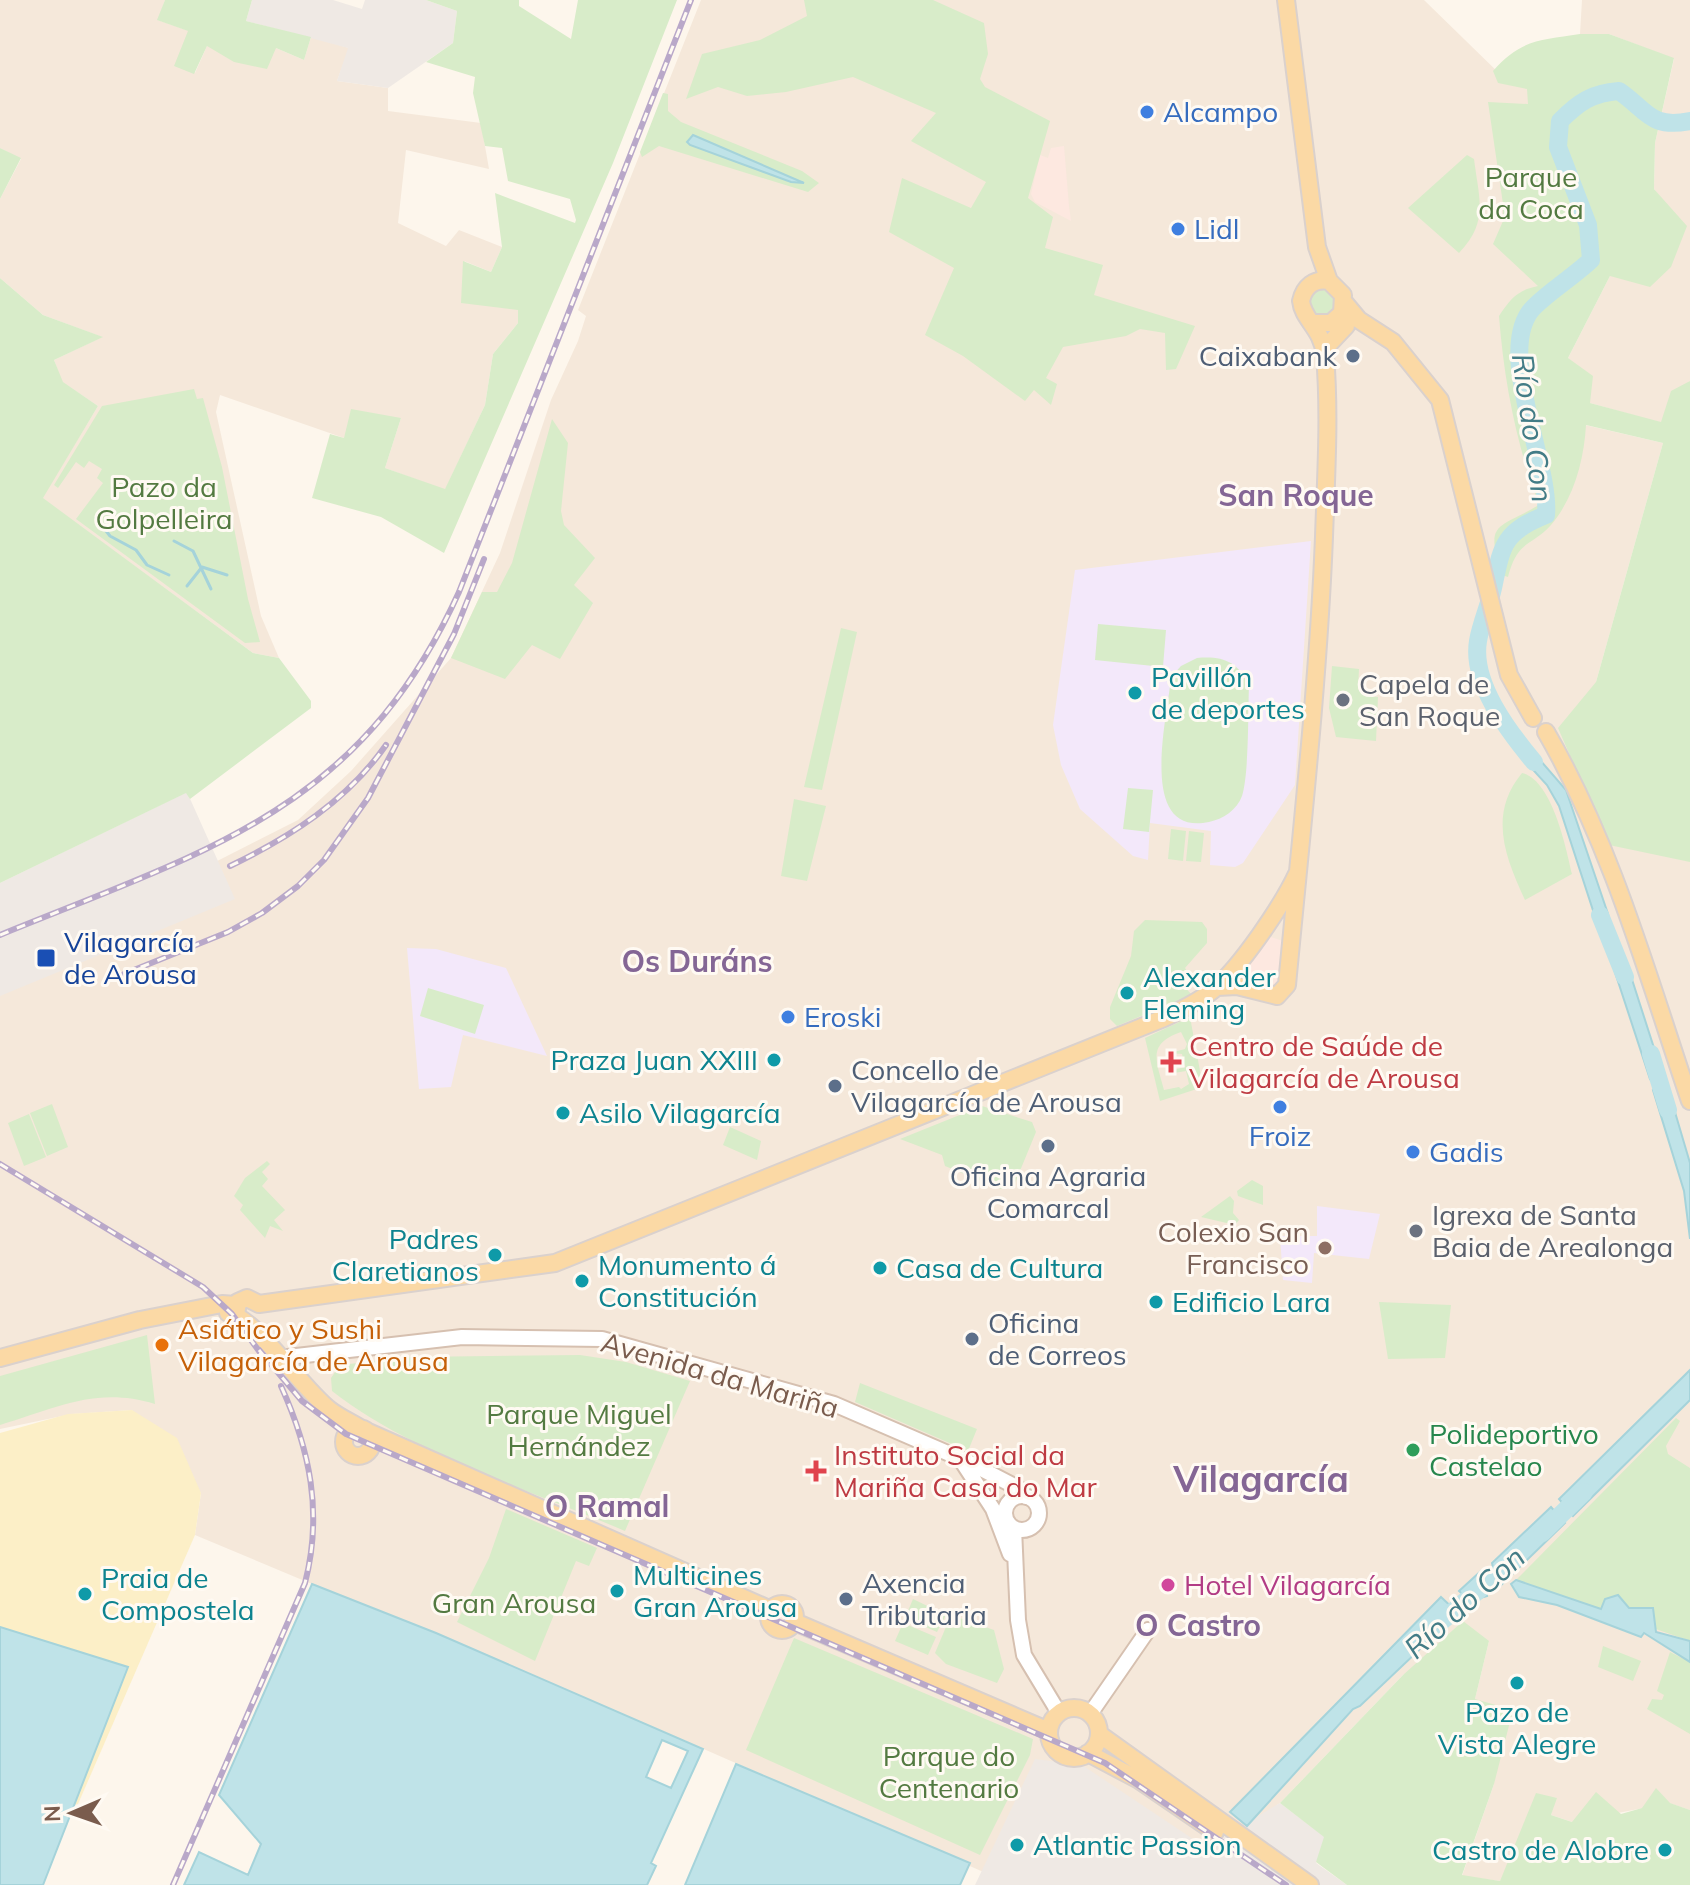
<svg xmlns="http://www.w3.org/2000/svg" width="1690" height="1885" viewBox="0 0 1690 1885" font-family="Mulish,sans-serif">
<rect width="100%" height="100%" fill="#fdf6ec"/>
<path fill="#f5e8da" d="M0,0H165L158,20L189,31L195,73L207,46L276,48L304,60L311,37L349,48L337,81L388,88V111L481,123L489,169L406,150L398,223L446,246L459,230L502,247L491,272L464,261L519,310L518,323L493,354L485,405L445,490L385,468L401,418L344,438L220,395L216,412L261,616L279,658L253,653L42,498L98,406L62,382L54,360L102,337L43,315L0,278V199L21,159L0,148Z
M701,0H1424L1504,78H1535L1593,208L1553,305L1585,425L1663,443L1596,682L1690,862V1810L1669,1803L1572,1822L1551,1815L1556,1797L1500,1881L1462,1876L1494,1784L1475,1699L1489,1641L1403,1675L1280,1803L1161,1885H1013L665,1732L195,1535L201,1493L132,1410L72,1414L0,1429V956L174,883L298,820L351,771L451,658L500,553L551,400L578,341L586,316L578,310Z
M1582,0H1690V381L1661,423L1590,403L1568,358L1610,276L1673,214L1654,189L1655,143L1674,59L1609,34H1580Z"/>
<path fill="#fde8e0" d="M1064,146L1069,206L1071,221L1035,202L1031,194L1040,155L1048,158L1051,148Z
M1268,936L1283,941L1276,988L1238,976Z"/>
<path fill="#efe9e4" d="M252,0H333L362,9L365,0H426L457,11L453,43L388,88L337,81L348,48L246,21Z
M187,792L235,899L0,996V883Z
M1035,1759L1082,1765L1205,1847L1280,1803L1325,1837L1316,1863L1347,1885H975Z"/>
<path fill="#f3e8fa" d="M1311,541L1295,785L1243,863L1235,867L1210,865L1211,831L1150,823L1148,860L1133,856L1080,809L1061,765L1053,725L1075,570Z
M407,948L436,949L506,968L547,1056L463,1035L451,1087L419,1089Z
M1317,1206L1380,1214L1369,1259L1314,1253L1312,1283L1283,1280L1280,1236H1317Z"/>
<path fill="#d8ecc9" fill-rule="evenodd" d="M165,0H252L246,21L311,37L304,60L276,48L267,69L234,62L207,46L194,74L174,66L188,31L157,20Z
M426,0H519V6L571,39L578,0H677L613,163L444,553L381,517L312,498L330,434L344,438L351,409L401,418L385,468L445,489L485,405L493,354L518,323V310L461,303L463,261L491,272L502,247L495,193L575,223L576,220L570,199L508,181L502,148L485,146L473,93L475,77L426,62L453,43L457,11Z
M804,0H933L984,23L988,54L980,79L985,87L1050,121L1028,198L1053,217L1045,248L1103,265L1094,295L1195,326L1176,369L1166,370L1165,333L1140,329L1126,336L1063,347L1046,378L1057,384L1051,405L1034,390L1025,401L963,356L925,335L954,268L889,232L902,178L971,208L986,182L911,141L936,113L853,77L786,92L747,96L718,87L686,99L702,54L760,40L807,16Z
M1580,34H1609L1674,58L1655,143L1654,189L1687,226L1671,267L1650,287L1610,276L1568,358L1593,376L1590,403L1661,422L1671,391L1690,381V862L1609,845L1558,728L1596,682L1663,443L1586,425C1584,460 1574,498 1551,525C1530,548 1518,539 1508,577L1502,575C1485,521 1496,530 1539,505C1516,443 1504,381 1499,316C1511,298 1518,290 1538,286L1493,244L1503,221V204L1488,102L1528,104L1527,89L1498,83L1493,71C1521,39 1541,40 1580,34Z
M663,93L668,94V111L681,122L802,171L819,183L808,192L659,146L642,157L640,152Z
M0,148L21,158L0,199Z
M1467,155L1474,159C1479,199 1489,222 1459,253L1408,208Z
M0,278L43,315L103,337L54,360L63,382L98,406L43,498L253,653L279,658L311,701V708L190,799L186,793L0,883Z
M1309 302a14 14 0 1 1 28 0a14 14 0 1 1-28 0Z
M194,389L197,399L203,398L222,467L248,599L260,642L245,643L76,519L103,483L97,478L102,469L89,461L84,468L76,462L58,488L54,485L102,406Z
M552,419L568,443L561,511L564,525L595,558L574,585L593,603L560,659L532,645L505,679L451,658L482,592H497L512,563Z
M1098,624L1166,630L1163,667L1095,660Z
M841,628L857,632L822,790L804,787Z
M1197,658C1223,656 1237,661 1249,685C1248,711 1249,775 1242,796C1237,810 1223,819 1209,822C1136,837 1168,716 1171,677L1181,666Z
M1332,666L1359,669L1358,689L1367,696L1378,697L1376,741L1336,737L1329,708Z
M1522,773C1552,780 1566,847 1572,874L1525,900C1505,857 1488,814 1522,773Z
M1128,788L1153,790L1149,832L1123,829Z
M794,799L826,806L807,881L781,876Z
M1171,829L1186,831L1183,861L1168,859Z
M1189,831L1204,833L1201,862L1186,861Z
M1145,920L1202,922L1207,929V943L1185,968L1189,974L1181,983L1192,995L1117,1026L1110,1019V1007L1131,956L1134,931Z
M428,988L484,1005L475,1034L420,1016Z
M1190,1017L1203,1087L1160,1101L1145,1038ZM1181,1032L1187,1044L1185,1049L1170,1053L1182,1054L1185,1067L1173,1070L1174,1073L1186,1071L1189,1084L1181,1089L1179,1087L1164,1090C1156,1060 1147,1044 1181,1032Z
M52,1104L68,1147L47,1156L30,1113Z
M982,1106L1032,1122L1036,1132L1015,1183L1001,1189L945,1166L942,1155L900,1139Z
M29,1114L46,1157L24,1166L8,1123Z
M730,1127L761,1141L757,1160L723,1145Z
M267,1161L270,1164L262,1172L268,1179L262,1186L285,1210L274,1220L283,1231L270,1226L265,1238L240,1210L243,1205L234,1196L245,1178Z
M1252,1180L1263,1186V1205L1238,1196L1237,1191Z
M1230,1196L1234,1201L1233,1213L1239,1220L1235,1225L1201,1217Z
M1379,1302L1451,1305L1445,1358L1388,1359Z
M147,1335L155,1404C96,1386 57,1408 0,1425V1376Z
M580,1355L626,1362L690,1381L625,1531C530,1490 413,1454 332,1391L331,1378L340,1365L412,1357Z
M860,1383L977,1429L968,1451L855,1402Z
M1676,1418L1680,1421L1666,1446L1668,1454L1690,1468V1641L1516,1580Z
M506,1509L597,1548L589,1566L576,1561L535,1661L457,1622L489,1558Z
M913,1599L946,1615L937,1632L905,1618Z
M951,1615L994,1630L1004,1669L997,1683L946,1664L935,1653Z
M1463,1621L1489,1641L1475,1699L1513,1710L1494,1784L1462,1875L1500,1881L1536,1793L1557,1798L1551,1815L1572,1822L1596,1792L1621,1814L1642,1808L1656,1788L1670,1803L1690,1810V1885H1347L1316,1862L1324,1837L1280,1803L1403,1675Z
M903,1623L936,1637L928,1655L895,1641Z
M794,1638L1033,1739L1030,1755L980,1855L746,1750Z
M1603,1646L1641,1661L1633,1681L1598,1667Z
M1670,1652L1690,1662V1734L1647,1709L1652,1699L1662,1700L1664,1695L1657,1691Z"/>
<path fill="#fcefc7" d="M132,1410L177,1438L201,1493L195,1535L78,1804L35,1815L0,1781V1433L68,1414Z"/>
<path fill="#bfe3e8" stroke="#a5d3da" stroke-width="2" fill-rule="evenodd" d="M693,135L804,183L791,182L690,145L687,142Z
M1518,742L1527,745L1566,790L1608,914L1611,933L1602,938L1559,806L1547,785L1515,750Z
M1621,951L1628,967L1663,1076L1650,1079L1610,957Z
M1667,1085L1690,1163V1239L1684,1191L1653,1090Z
M1690,1370V1400L1573,1516L1559,1499Z
M1551,1507L1565,1523L1498,1588L1492,1563Z
M1481,1571L1487,1596L1470,1601L1459,1591Z
M1516,1580L1601,1609L1605,1599L1618,1595L1629,1608H1653L1656,1632L1690,1641V1662L1644,1633L1641,1637L1557,1605L1519,1597L1511,1584Z
M312,1584L436,1633L703,1749L651,1863L656,1866L647,1885H184L199,1852L248,1875L261,1844L219,1795ZM662,1740L688,1751L671,1788L646,1777Z
M1441,1597L1458,1613L1360,1706L1353,1709L1247,1826L1230,1812Z
M0,1627L128,1667L43,1885H0Z
M736,1764L970,1863L960,1885H685Z"/>
<g fill="none" stroke-linecap="round" stroke-linejoin="round">
<path stroke="#a5d3da" stroke-width="3" d="M96,518L110,536L136,550L147,565L169,575
M174,541L193,551L211,589
M187,586L202,567L227,575"/>
<path stroke="#bfe3e8" stroke-width="18" d="M1534,762C1509,732 1471,683 1478,641C1481,623 1489,606 1493,588C1502,545 1503,532 1546,515C1551,464 1493,348 1534,307C1551,290 1573,277 1591,260L1588,225L1558,147L1560,121C1579,102 1592,93 1619,91C1648,111 1650,129 1690,121
M1600,915L1625,977
M1651,1054L1668,1110
M1542,1533L1584,1492
M1437,1625L1512,1562"/>
<g stroke="#d6c0b0" stroke-width="18">
<path id="secondary" d="M279,1358L462,1337L602,1339L834,1404L966,1461L1018,1488L1026,1497
M961,1460L993,1509L1010,1554
M1005 1513a17 17 0 1 1 34 0a17 17 0 1 1-34 0Z
M1014,1528L1018,1620L1024,1655L1059,1713
M1090,1714L1148,1630"/>
</g>
<g stroke="#dad1cd" stroke-width="20">
<path id="primary" d="M1286,0L1317,247L1329,281
M1344,302L1359,320L1393,342L1440,400L1509,675L1533,718
M1329,344L1346,326
M1546,732C1612,846 1648,977 1690,1101
M1217,987L1237,986L1277,996L1287,985C1301,836 1318,687 1324,537C1326,476 1330,415 1325,355C1322,328 1303,320 1301,301C1304,287 1314,278 1329,281L1343,295L1342,313L1331,323H1315
M228,1313C256,1318 301,1388 330,1410C339,1417 352,1423 362,1429
M236,1315L238,1302L247,1298L259,1304L555,1263L1164,1018C1181,1010 1198,1002 1213,990C1240,968 1282,906 1297,874
M0,1358L140,1320L222,1304L236,1305
M344 1442a14 14 0 1 1 28 0a14 14 0 1 1-28 0Z
M366,1431L771,1610
M769 1617a13 13 0 1 1 26 0a13 13 0 1 1-26 0Z
M795,1622L1049,1731
M1049 1733a25 25 0 1 1 50 0a25 25 0 1 1-50 0Z
M1099,1734L1310,1885
M1088,1753L1139,1780L1215,1832"/>
</g>
<use href="#secondary" stroke="#fff" stroke-width="14"/>
<use href="#primary" stroke="#fbd9a5" stroke-width="16"/>
<g stroke="#b9a8c9" stroke-width="6">
<path id="rail" d="M230,866C290,837 347,801 386,745
M0,935C205,851 359,812 459,592L691,0
M124,974L228,932L262,913L298,886L324,860L368,798L454,634L484,559
M0,1164L203,1287L232,1314L264,1358
M259,1350L302,1401L346,1434L1105,1763L1286,1885
M173,1885L305,1583C323,1513 310,1450 281,1386"/>
</g>
<use href="#rail" stroke="#fffaf3" stroke-width="3" stroke-dasharray="9" stroke-linecap="butt"/>
</g>
<g fill="#3f7fe0" stroke="#fffaf3" stroke-width="3">
<circle cx="1147" cy="112" r="8"/>
<circle cx="1178" cy="229" r="8"/>
<circle cx="788" cy="1017" r="8"/>
<circle cx="1280" cy="1107" r="8"/>
<circle cx="1413" cy="1152" r="8"/>
</g>
<g fill="#5c6f8a" stroke="#fffaf3" stroke-width="3">
<circle cx="1353" cy="356" r="8"/>
<circle cx="835" cy="1086" r="8"/>
<circle cx="1048" cy="1146" r="8"/>
<circle cx="972" cy="1339" r="8"/>
<circle cx="846" cy="1599" r="8"/>
</g>
<g fill="#0f9aa8" stroke="#fffaf3" stroke-width="3">
<circle cx="1135" cy="693" r="8"/>
<circle cx="1127" cy="993" r="8"/>
<circle cx="774" cy="1060" r="8"/>
<circle cx="563" cy="1113" r="8"/>
<circle cx="495" cy="1255" r="8"/>
<circle cx="880" cy="1268" r="8"/>
<circle cx="582" cy="1281" r="8"/>
<circle cx="1156" cy="1302" r="8"/>
<circle cx="617" cy="1591" r="8"/>
<circle cx="85" cy="1594" r="8"/>
<circle cx="1517" cy="1683" r="8"/>
<circle cx="1017" cy="1845" r="8"/>
<circle cx="1665" cy="1850" r="8"/>
</g>
<g fill="#6b7280" stroke="#fffaf3" stroke-width="3">
<circle cx="1343" cy="700" r="8"/>
<circle cx="1416" cy="1231" r="8"/>
</g>
<rect fill="#1a4fb4" stroke="#fffaf3" stroke-width="3" x="36" y="948" width="20" height="20" rx="4"/>
<g fill="#e0444e" stroke="#fffaf3" stroke-width="3">
<path d="M1167 1050h8v8h8v8h-8v8h-8v-8h-8v-8h8z"/>
<path d="M812 1459h8v8h8v8h-8v8h-8v-8h-8v-8h8z"/>
</g>
<circle fill="#8d6e63" stroke="#fffaf3" stroke-width="3" cx="1325" cy="1248" r="8"/>
<circle fill="#e8710a" stroke="#fffaf3" stroke-width="3" cx="162" cy="1345" r="8"/>
<circle fill="#2e9e5b" stroke="#fffaf3" stroke-width="3" cx="1413" cy="1450" r="8"/>
<circle fill="#d1479c" stroke="#fffaf3" stroke-width="3" cx="1168" cy="1585" r="8"/>
<g text-anchor="middle" stroke-width="6" stroke-linejoin="round" paint-order="stroke">
<g font-size="28" fill="#366cbe" stroke="#fffaf3" text-anchor="start">
<text x="1163" y="122">Alcampo</text>
<text x="1194" y="239">Lidl</text>
<text x="804" y="1027">Eroski</text>
<text x="1280" y="1146" text-anchor="middle">Froiz</text>
<text x="1429" y="1162">Gadis</text>
</g>
<g font-size="28" fill="#537a41" stroke="#fffaf3">
<text x="1531" y="187">Parque<tspan x="1531" dy="32">da Coca</tspan></text>
<text x="164" y="497">Pazo da<tspan x="164" dy="32">Golpelleira</tspan></text>
<text x="579" y="1424">Parque Miguel<tspan x="579" dy="32">Hernández</tspan></text>
<text x="514" y="1613">Gran Arousa</text>
<text x="949" y="1766">Parque do<tspan x="949" dy="32">Centenario</tspan></text>
</g>
<g font-size="28" fill="#4e5e75" stroke="#fffaf3" text-anchor="start">
<text x="1337" y="366" text-anchor="end">Caixabank</text>
<text x="851" y="1080">Concello de<tspan x="851" dy="32">Vilagarcía de Arousa</tspan></text>
<text x="1048" y="1186" text-anchor="middle">Oficina Agraria<tspan x="1048" dy="32">Comarcal</tspan></text>
<text x="988" y="1333">Oficina<tspan x="988" dy="32">de Correos</tspan></text>
<text x="862" y="1593">Axencia<tspan x="862" dy="32">Tributaria</tspan></text>
</g>
<g font-size="28" fill="#0d838f" stroke="#fffaf3" text-anchor="start">
<text x="1151" y="687">Pavillón<tspan x="1151" dy="32">de deportes</tspan></text>
<text x="1143" y="987">Alexander<tspan x="1143" dy="32">Fleming</tspan></text>
<text x="758" y="1070" text-anchor="end">Praza Juan XXIII</text>
<text x="579" y="1123">Asilo Vilagarcía</text>
<text x="479" y="1249" text-anchor="end">Padres<tspan x="479" dy="32">Claretianos</tspan></text>
<text x="598" y="1275">Monumento á<tspan x="598" dy="32">Constitución</tspan></text>
<text x="896" y="1278">Casa de Cultura</text>
<text x="1172" y="1312">Edificio Lara</text>
<text x="633" y="1585">Multicines<tspan x="633" dy="32">Gran Arousa</tspan></text>
<text x="101" y="1588">Praia de<tspan x="101" dy="32">Compostela</tspan></text>
<text x="1517" y="1722" text-anchor="middle">Pazo de<tspan x="1517" dy="32">Vista Alegre</tspan></text>
<text x="1033" y="1855">Atlantic Passion</text>
<text x="1649" y="1860" text-anchor="end">Castro de Alobre</text>
</g>
<g font-size="28" fill="#5b616d" stroke="#fffaf3" text-anchor="start">
<text x="1359" y="694">Capela de<tspan x="1359" dy="32">San Roque</tspan></text>
<text x="1432" y="1225">Igrexa de Santa<tspan x="1432" dy="32">Baia de Arealonga</tspan></text>
</g>
<g font-size="28" fill="#164399" stroke="#fffaf3" text-anchor="start">
<text x="64" y="952">Vilagarcía<tspan x="64" dy="32">de Arousa</tspan></text>
</g>
<g font-size="28" fill="#be3a42" stroke="#fffaf3" text-anchor="start">
<text x="1189" y="1056">Centro de Saúde de<tspan x="1189" dy="32">Vilagarcía de Arousa</tspan></text>
<text x="834" y="1465">Instituto Social da<tspan x="834" dy="32">Mariña Casa do Mar</tspan></text>
</g>
<g font-size="28" fill="#785e54" stroke="#fffaf3" text-anchor="end">
<text x="1309" y="1242">Colexio San<tspan x="1309" dy="32">Francisco</tspan></text>
</g>
<g font-size="28" fill="#c56008" stroke="#fffaf3" text-anchor="start">
<text x="178" y="1339">Asiático y Sushi<tspan x="178" dy="32">Vilagarcía de Arousa</tspan></text>
</g>
<g font-size="28" fill="#7a5c4d" stroke="#fffaf3">
<text transform="translate(720 1375) rotate(16)" y="10">Avenida da Mariña</text>
</g>
<g font-size="28" fill="#27864d" stroke="#fffaf3" text-anchor="start">
<text x="1429" y="1444">Polideportivo<tspan x="1429" dy="32">Castelao</tspan></text>
</g>
<g font-size="28" fill="#b23c85" stroke="#fffaf3" text-anchor="start">
<text x="1184" y="1595">Hotel Vilagarcía</text>
</g>
<g font-size="30" font-style="italic" fill="#437c86" stroke="#fffaf3">
<text transform="translate(1532 428) rotate(82)" y="10">Río do Con</text>
<text transform="translate(1465 1603) rotate(-42)" y="10">Río do Con</text>
</g>
<g font-size="30" font-weight="bold" fill="#846695" stroke="#fffaf3">
<text x="1296" y="506">San Roque</text>
<text x="697" y="972">Os Duráns</text>
<text x="607" y="1517">O Ramal</text>
<text x="1198" y="1636">O Castro</text>
</g>
<g font-size="36" font-weight="bold" fill="#846695" stroke="#fffaf3">
<text x="1261" y="1492">Vilagarcía</text>
</g>
</g>
<g transform="translate(72 1813) rotate(268)" stroke="#fffaf3" stroke-width="6" paint-order="stroke">
<path d="M0-6L14 30L0 20L-14 30Z" fill="#7a5c4d"/>
<text y="-12" font-size="22" font-weight="bold" text-anchor="middle" fill="#7a5c4d">N</text>
</g>
</svg>
